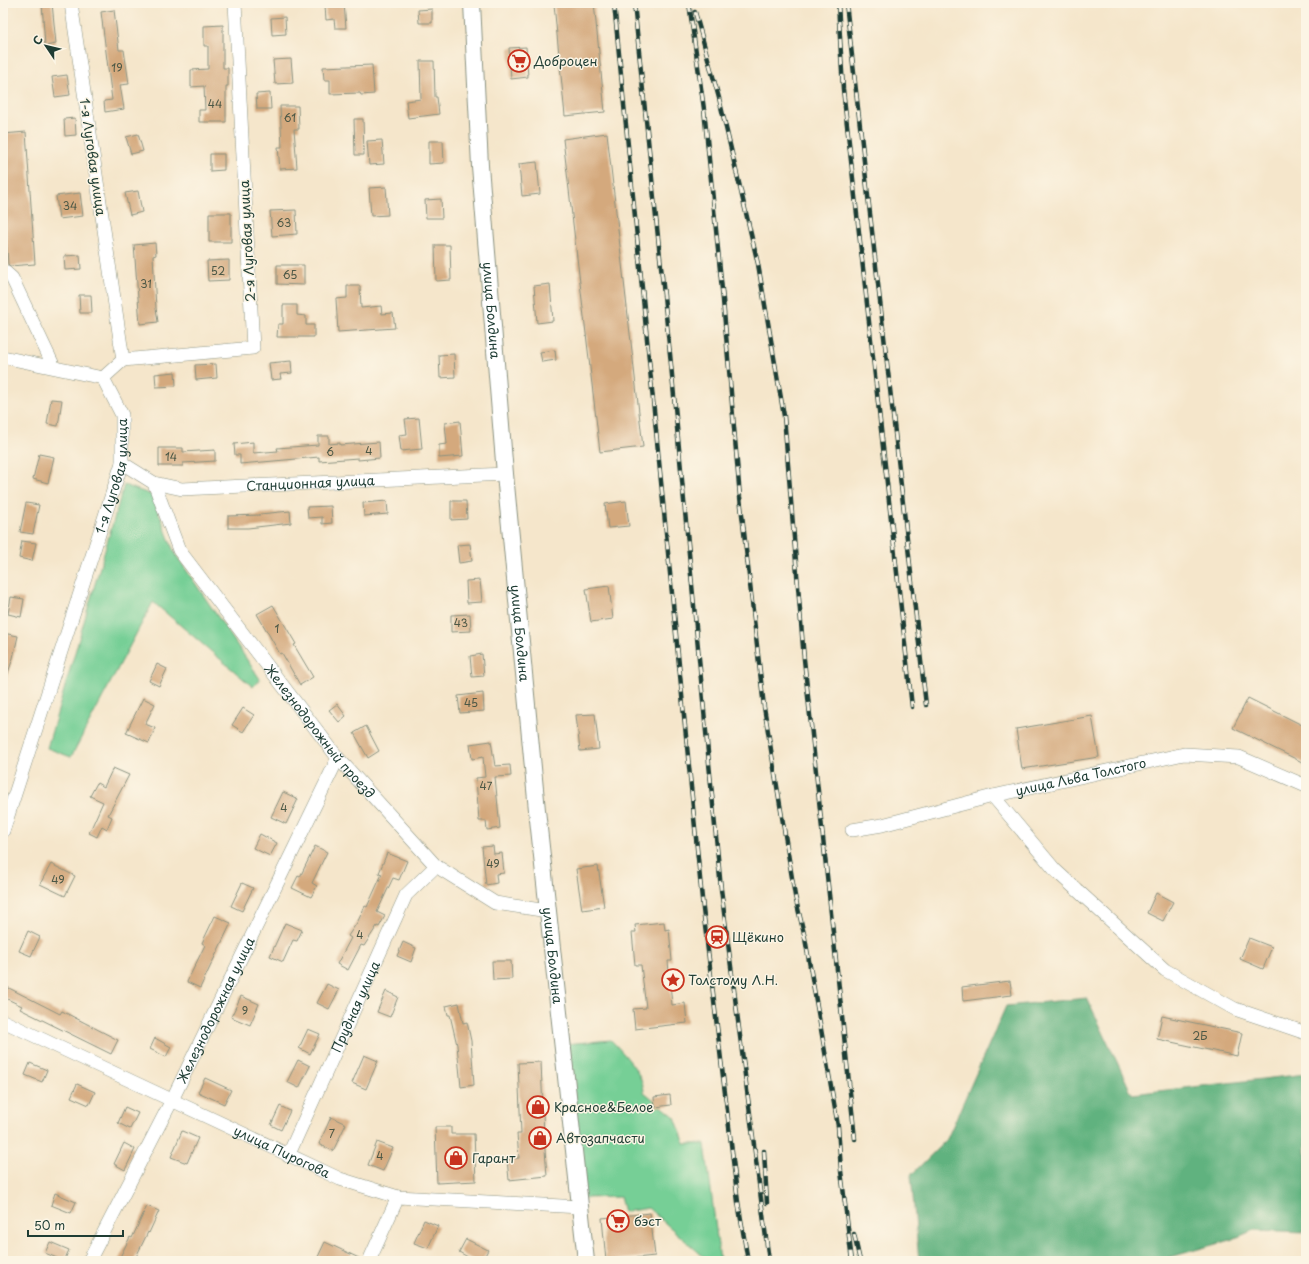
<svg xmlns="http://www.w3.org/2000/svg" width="1309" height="1264" viewBox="0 0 1309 1264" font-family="'Playpen Sans',sans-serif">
<rect width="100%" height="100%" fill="#fcf5e5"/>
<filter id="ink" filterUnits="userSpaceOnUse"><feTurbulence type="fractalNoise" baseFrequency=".025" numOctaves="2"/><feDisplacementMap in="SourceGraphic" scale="8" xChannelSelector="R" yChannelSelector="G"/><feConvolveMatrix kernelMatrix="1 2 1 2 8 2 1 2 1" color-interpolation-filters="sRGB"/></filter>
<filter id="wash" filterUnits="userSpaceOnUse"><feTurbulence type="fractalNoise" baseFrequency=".012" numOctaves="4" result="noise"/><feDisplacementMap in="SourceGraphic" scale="16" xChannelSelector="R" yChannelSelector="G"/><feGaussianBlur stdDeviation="0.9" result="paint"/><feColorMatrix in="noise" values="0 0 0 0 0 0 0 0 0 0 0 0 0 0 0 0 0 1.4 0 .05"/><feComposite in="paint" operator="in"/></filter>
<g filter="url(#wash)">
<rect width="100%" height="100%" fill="#f5e6cb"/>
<path fill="#76cf96" stroke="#4a8665" d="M124,485L152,495L174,552L260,679L253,687L153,602L71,757L47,748Z
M611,1040C624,1054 643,1073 644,1092L675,1117L685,1144H705L720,1261H704V1257L648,1208L624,1212L620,1197L584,1198L565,1044Z"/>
<path fill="#60b27f" stroke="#40785a" d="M1087,998L1132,1094L1306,1074V1232L1254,1230L1233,1239L1157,1261H919L911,1175L947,1139L1006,1006Z"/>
<g id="blocks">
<path fill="#d4a97d" d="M42,3H52L56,44L45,46Z
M334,3H344L346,28H335L334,19L326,20L325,5L334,4Z
M560,3H594L605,112L565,116L554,4Z
M432,9V23H419L418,10Z
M114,10L119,50H124L129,84L120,85L124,109L105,112L104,101L112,100L101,12Z
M285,17L286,34L272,35L271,18Z
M223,25V68H228V86H226V122H199V110H205L204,86L191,87V70L208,69V46H204V26Z
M526,47L528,77L511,79L509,48Z
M291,59L293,83L275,84L273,60Z
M420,61H434L435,97H437L439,114L408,118L406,101L421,99Z
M372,65L374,94L361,95L360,93L330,94V80H324L323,67Z
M67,75L70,95L55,97L52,77Z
M270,93L271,109H257L256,94Z
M280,106H298L299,129H294L297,168L280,169L278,147H282Z
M75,118L76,135L65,136L64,119Z
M354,119H363L364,155H355Z
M26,132L35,264L10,266L8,264L3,195V134Z
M607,133L643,447L600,452L563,139Z
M138,134L143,151L131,154L126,137Z
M382,140L384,164L369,165L367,141Z
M429,141H443L444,163L429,164Z
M210,154H224V170L210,171Z
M537,162L540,194L522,196L519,164Z
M386,187L388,215L371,216L369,188Z
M138,191L142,212L130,215L125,193Z
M80,193L83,216L59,219L56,196Z
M441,199L442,218H426L425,200Z
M296,210L297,234L272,236L270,211Z
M209,213H231V242H209Z
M155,243L156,255L153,256L156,308L158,322L140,324L134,245Z
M435,245H450L451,280L436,281Z
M80,255L81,269L65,270L64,256Z
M229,260V280L208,281L207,261Z
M277,265H304V285L277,284Z
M550,284L553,321L537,323L534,286Z
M347,286H360L361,308L381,306L382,314L393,313L395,328L338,332L336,299L347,298Z
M79,295H91L92,313H80Z
M283,305H297V315L306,316V325H314V337H277L278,324H283Z
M555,350L556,360L542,362L540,352Z
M454,354L455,377L440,378L439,355Z
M291,361L292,373L280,374L281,379L271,380L269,363Z
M216,364L217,378L196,380L195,365Z
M175,372L176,386L156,387L155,374Z
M51,399L62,400L58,426L47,424Z
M419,418L422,449L401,451L399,435L407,434L405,419Z
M460,421L463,456L439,458V445L447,444L445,423Z
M318,436H329V444L340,443V445L379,442L380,458L358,460V458L319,461V457L240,464V455H235L234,444L253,442V453L278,451L277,448L318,445Z
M159,448H183V452L215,450V461L183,463V466H159Z
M39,454L54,457L48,483L33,479Z
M387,501L388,514L364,516L363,503Z
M451,501H466L467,519L451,520Z
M626,501L629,526L608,528L605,504Z
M26,503L39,505L33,534L20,532Z
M331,506L332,523L322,524V517L308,518L307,507Z
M290,511L291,523L248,528H228V516L260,515V514Z
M22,541L36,543L32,561L19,558Z
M470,544L472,561L459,563L457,545Z
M480,580L482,602L467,603L466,581Z
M609,586L613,619L591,622L586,589Z
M11,597L24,599L21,617L8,614Z
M273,605L296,644L294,645L313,677L300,685L282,653L280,654L257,614Z
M470,614L471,631L451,632V615Z
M3,633L18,636L13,658L5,682H3Z
M482,654L484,676L472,677L470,656Z
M157,664L167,669L159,686L149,681Z
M483,693L484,711L460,713L458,696Z
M143,698L155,704L145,724L155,728L149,743L126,733Z
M1248,698L1306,727V764L1233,728Z
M337,704L346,716L339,722L329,710Z
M243,708L254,715L243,732L232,725Z
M595,714L599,749L580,751L576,715Z
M1092,716L1099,757L1022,769L1016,729Z
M366,726L379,751L368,758L354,733Z
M491,741L495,766L510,765L511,776L495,777L500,828L487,830L486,821H479L476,778L485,777L483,757L472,759L470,744Z
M113,768L129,775L108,815L112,817L107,829L102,826L97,837L89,833L103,802L90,796L97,783L104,787Z
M283,792L298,799L286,824L271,817Z
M260,834L277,843L270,856L253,848Z
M315,846L327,852L312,883L317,886L311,897L292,888L298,876L300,877Z
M493,846L494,854L502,853L504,873L496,874L497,883L486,885L482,847Z
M387,853L407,861L399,880L393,878L377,912L385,916L379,927L377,926L364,946L361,945L348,970L337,964L351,938L348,936L358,921L365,906L367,907L382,874L379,873Z
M51,864L75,876L65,896L40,884Z
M598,866L604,907L582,910L576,869Z
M242,883L253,888L242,911L231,906Z
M1156,893L1173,902L1163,921L1147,913Z
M215,916L231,923L200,988L187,982L205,945L202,943Z
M664,922L665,930L669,929L672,961H668L672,1005L685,1003L687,1023L635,1029L633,1009L646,1008L641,965H635L632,932H636L635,925Z
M285,923L302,930L297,941L293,940L283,962L270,956Z
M28,931L40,937L31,956L19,951Z
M1249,938L1272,947L1263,969L1240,959Z
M403,942L416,948L411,962L397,956Z
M492,961H511L512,979L493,980Z
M1010,981L1012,995L963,1001L962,987Z
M327,984L339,990L329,1009L317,1003Z
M3,985L60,1014L62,1011L118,1040L111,1054L20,1009L22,1006L3,997Z
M386,991L398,997L390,1017L377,1012Z
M241,996L259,1004L250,1025L231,1017Z
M459,1003L463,1023L467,1022L471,1041L474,1085L461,1087L457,1045L450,1015H448L446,1006Z
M1162,1016L1242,1033L1237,1056L1157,1039Z
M308,1029L320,1034L310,1054L299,1048Z
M155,1038L171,1047L166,1057L150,1049Z
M364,1055L378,1061L366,1089L352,1083Z
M298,1060L310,1066L299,1088L287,1082Z
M541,1062L544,1137L547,1176L509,1180L507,1159L519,1158L517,1134H521L518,1063Z
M30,1063L47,1070L42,1082L25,1075Z
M205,1078L231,1090L224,1104L198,1092Z
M77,1084L95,1092L89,1105L71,1097Z
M670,1095L671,1105L655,1107L654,1097Z
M280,1106L290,1111L281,1130L271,1125Z
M125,1107L138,1113L130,1129L118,1123Z
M331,1117L346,1124L333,1151L319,1144Z
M435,1127H451V1134H474L476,1181L437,1183Z
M182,1131L198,1138L187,1163L171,1157Z
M377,1142L393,1148L383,1171L368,1165Z
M124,1143L135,1149L125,1170L114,1164Z
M55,1193L76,1202L71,1213L51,1205Z
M147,1206L159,1211L149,1233L148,1232L134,1261H118L130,1237L132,1238Z
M650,1213L655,1256L606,1261L602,1218Z
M424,1220L438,1226L428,1248L414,1243Z
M466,1239L488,1250L482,1261H475L459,1252Z
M50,1242L69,1250L64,1261L45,1253Z
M325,1242L361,1259V1261H316Z"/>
</g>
</g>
<g filter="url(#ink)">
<use href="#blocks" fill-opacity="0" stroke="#8a9280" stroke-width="1"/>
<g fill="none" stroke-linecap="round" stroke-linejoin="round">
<g stroke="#8a9280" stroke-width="14">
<g id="minor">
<path d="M3,270L12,278L54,367"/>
<path d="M3,357L103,378"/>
<path d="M123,360L253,348L235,3"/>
<path id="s1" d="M122,463L154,483L182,489L505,474"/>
<path id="s2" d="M154,483L179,550L338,758L436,866L495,903L548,911"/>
<path d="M993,796L1055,870L1165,970L1235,1009L1306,1033"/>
<path id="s3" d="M852,830L882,825L993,796L1184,754L1239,757L1306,786"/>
<path id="s4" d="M3,831L122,463V415L103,378L123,360L71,3"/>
<path id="s5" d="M3,1021L340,1179L398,1197L580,1207"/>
<path id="s6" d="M288,1156L406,895L436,866"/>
<path id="s7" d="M89,1261L172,1100L338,758"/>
<path d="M369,1261L398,1197"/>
</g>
</g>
<g stroke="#8a9280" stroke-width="18">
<g id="major">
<path id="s8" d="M472,3L480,166L505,474L537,810L586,1261"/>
</g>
</g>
<use href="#minor" stroke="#fff" stroke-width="13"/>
<use href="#major" stroke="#fff" stroke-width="16"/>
<g stroke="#1f3d34" stroke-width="4.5">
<path id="rail" d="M614,3L703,909L738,1202L748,1261
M634,3L670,354L721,889L769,1261
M689,3L704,109L723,300L740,497L764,707L795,896L805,938L838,1126L841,1171L852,1261
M838,3L843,89L912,707
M846,3L926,705
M695,12L719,98L758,264L784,416L804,659L855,1139
M764,1151L767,1203
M854,1234L860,1261"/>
</g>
<use href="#rail" stroke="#fcf5e5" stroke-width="3" stroke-dasharray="9" stroke-linecap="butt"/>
</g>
</g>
<defs>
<g id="supermarket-ring" transform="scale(1.15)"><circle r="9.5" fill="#fcf5e5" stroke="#c8321e" stroke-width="1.5"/><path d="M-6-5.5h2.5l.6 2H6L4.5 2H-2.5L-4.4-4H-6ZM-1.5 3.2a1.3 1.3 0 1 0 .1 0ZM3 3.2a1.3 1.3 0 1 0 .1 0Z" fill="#c8321e"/></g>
<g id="station-ring" transform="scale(1.15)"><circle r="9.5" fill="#fcf5e5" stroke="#c8321e" stroke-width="1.5"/><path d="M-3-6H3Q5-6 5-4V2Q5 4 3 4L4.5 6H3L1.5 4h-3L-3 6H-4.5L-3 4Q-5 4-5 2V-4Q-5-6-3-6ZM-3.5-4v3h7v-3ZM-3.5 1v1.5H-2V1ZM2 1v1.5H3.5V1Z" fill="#c8321e"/></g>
<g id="sight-ring" transform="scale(1.15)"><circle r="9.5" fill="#fcf5e5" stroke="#c8321e" stroke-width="1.5"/><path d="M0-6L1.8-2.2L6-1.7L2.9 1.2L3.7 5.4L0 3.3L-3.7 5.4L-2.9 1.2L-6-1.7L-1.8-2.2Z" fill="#c8321e"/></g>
<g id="shop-ring" transform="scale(1.15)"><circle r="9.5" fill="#fcf5e5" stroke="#c8321e" stroke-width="1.5"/><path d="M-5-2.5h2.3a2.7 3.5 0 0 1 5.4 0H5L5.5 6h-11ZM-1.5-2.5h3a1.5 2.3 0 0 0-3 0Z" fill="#c8321e"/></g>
</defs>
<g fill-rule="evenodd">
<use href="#supermarket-ring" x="519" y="61"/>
<use href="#station-ring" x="717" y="937"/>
<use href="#sight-ring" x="673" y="980"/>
<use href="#shop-ring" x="538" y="1107"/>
<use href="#shop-ring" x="540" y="1138"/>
<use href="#shop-ring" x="456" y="1158"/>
<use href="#supermarket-ring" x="618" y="1221"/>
</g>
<g text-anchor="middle" stroke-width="3" stroke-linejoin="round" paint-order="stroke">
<g font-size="11" fill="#4c5846">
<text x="117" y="72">19</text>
<text x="215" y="108">44</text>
<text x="290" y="122">61</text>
<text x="70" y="210">34</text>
<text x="284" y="227">63</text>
<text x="218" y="275">52</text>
<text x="290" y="279">65</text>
<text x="146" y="288">31</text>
<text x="369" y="455">4</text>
<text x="330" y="456">6</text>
<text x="171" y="461">14</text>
<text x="461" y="627">43</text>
<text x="277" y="633">1</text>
<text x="471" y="707">45</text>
<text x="486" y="790">47</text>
<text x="284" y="812">4</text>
<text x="493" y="868">49</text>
<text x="58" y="884">49</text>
<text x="360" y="939">4</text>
<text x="245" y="1015">9</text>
<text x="1200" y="1040">2Б</text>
<text x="332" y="1138">7</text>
<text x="380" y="1160">4</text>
</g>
<g font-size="13" fill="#1f3d34" stroke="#fcf5e5" text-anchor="start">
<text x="534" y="66">Доброцен</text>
<text x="732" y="942">Щёкино</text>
<text x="688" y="985">Толстому Л.Н.</text>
<text x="554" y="1112">Красное&amp;Белое</text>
<text x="556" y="1143">Автозапчасти</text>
<text x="472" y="1163">Гарант</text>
<text x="634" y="1226">бэст</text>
</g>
<g font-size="13" fill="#1f3d34" stroke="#fcf5e5">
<text transform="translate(93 157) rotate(82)" y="5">1-я Луговая улица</text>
<text transform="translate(247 241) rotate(-93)" y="5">2-я Луговая улица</text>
<text dy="5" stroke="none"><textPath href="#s8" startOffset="308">улица Болдина</textPath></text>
<text dy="5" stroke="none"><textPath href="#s4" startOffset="372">1-я Луговая улица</textPath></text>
<text dy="5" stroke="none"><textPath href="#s1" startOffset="195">Станционная улица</textPath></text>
<text dy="5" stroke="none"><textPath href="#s8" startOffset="632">улица Болдина</textPath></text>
<text dy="5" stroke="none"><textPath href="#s2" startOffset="301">Железнодорожный проезд</textPath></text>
<text dy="5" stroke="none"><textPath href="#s3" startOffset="235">улица Льва Толстого</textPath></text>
<text dy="5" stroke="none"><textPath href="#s8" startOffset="956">улица Болдина</textPath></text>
<text dy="5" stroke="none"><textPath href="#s6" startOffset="164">Прудная улица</textPath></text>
<text dy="5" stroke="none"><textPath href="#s7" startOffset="281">Железнодорожная улица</textPath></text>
<text dy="5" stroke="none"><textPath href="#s5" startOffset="308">улица Пирогова</textPath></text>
</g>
</g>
<rect width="1309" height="1264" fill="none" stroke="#fcf5e5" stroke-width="16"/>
<g transform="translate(46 46) rotate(305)" stroke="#fcf5e5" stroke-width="3" paint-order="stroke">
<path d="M0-3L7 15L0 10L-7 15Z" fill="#1f3d34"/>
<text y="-6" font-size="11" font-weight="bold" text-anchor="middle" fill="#1f3d34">С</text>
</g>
<path d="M28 1230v6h95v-6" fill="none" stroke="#1f3d34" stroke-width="2"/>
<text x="34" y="1230" font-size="12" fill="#1f3d34" stroke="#fcf5e5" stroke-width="3" paint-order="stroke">50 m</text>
</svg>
